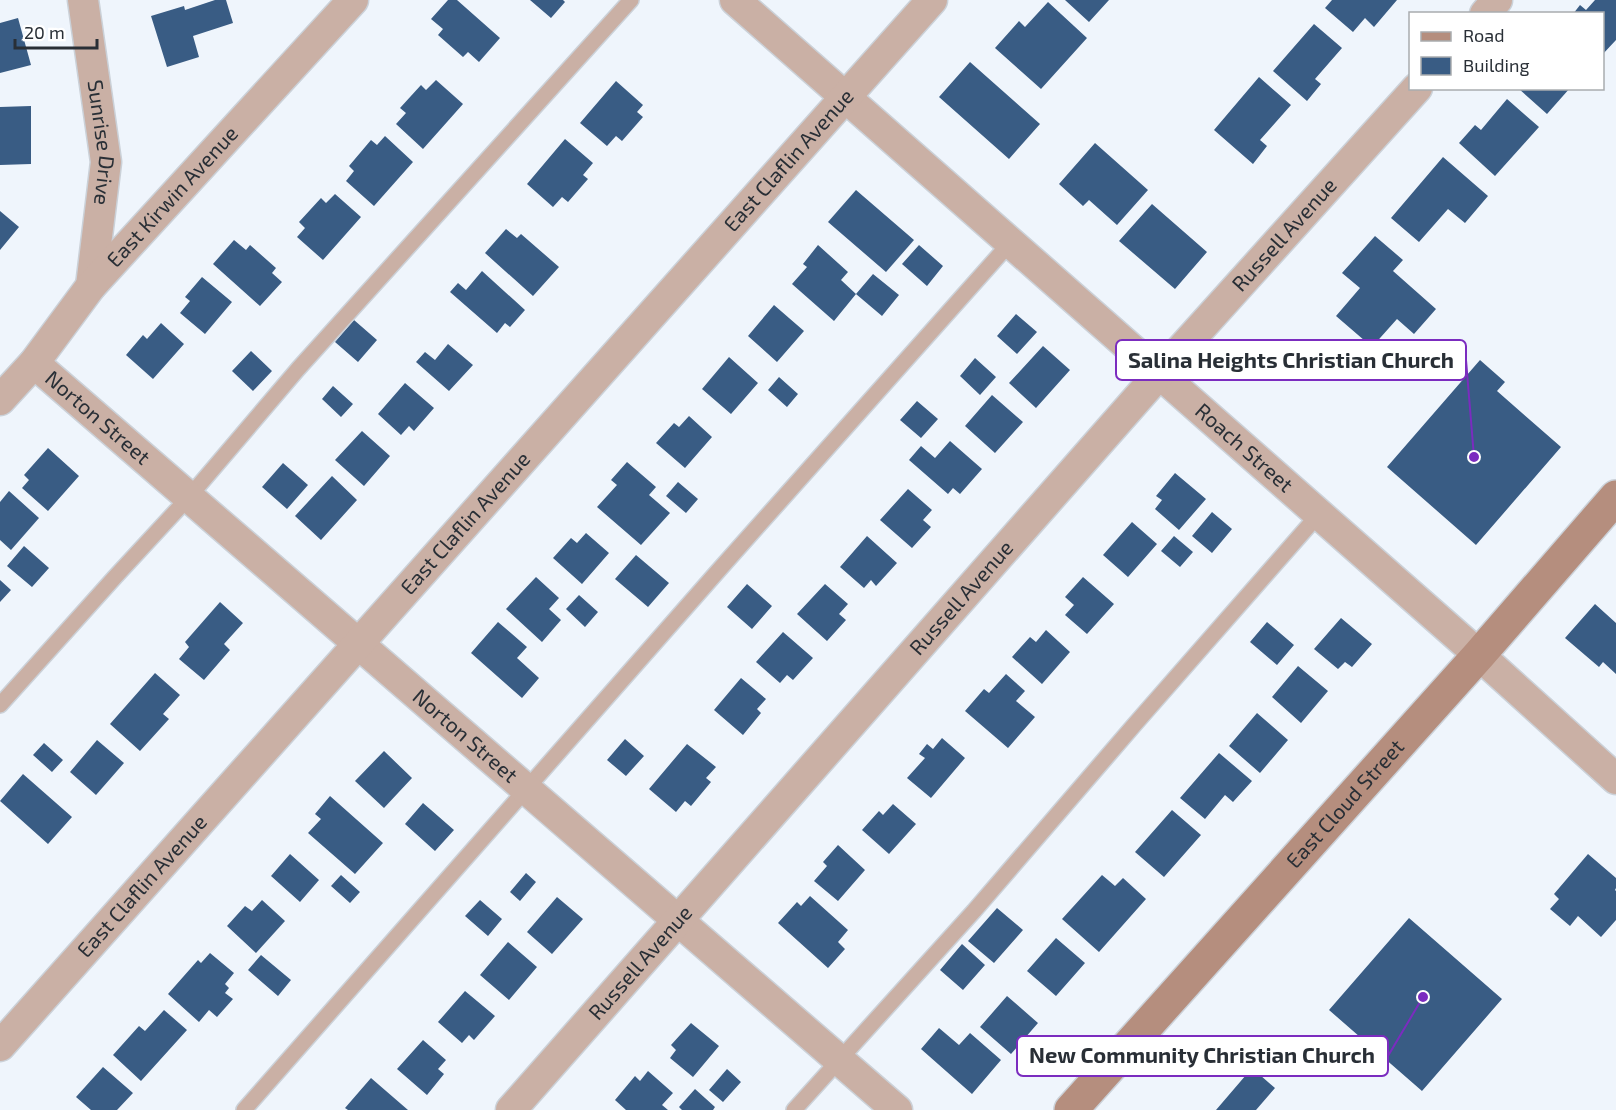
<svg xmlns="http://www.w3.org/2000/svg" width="1616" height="1110" viewBox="0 0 1616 1110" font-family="'Exo 2',sans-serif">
<rect width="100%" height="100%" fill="#eff5fc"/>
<path fill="#395c84" d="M215,0H226L233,23L193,36L199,57L167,67L151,16L184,6L185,10Z
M448,0H457L500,38L479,62L468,52L463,57L438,35L443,29L431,19Z
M530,0H563L565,2L551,18Z
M1065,0H1109L1089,22Z
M1332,0H1397L1374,27L1365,18L1353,32L1325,8Z
M1595,0H1616V40L1602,55V14H1573L1580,5L1586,10Z
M1048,2L1087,38L1041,89L995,48L1019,21L1025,27Z
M18,18L31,65L0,73V23Z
M1314,24L1342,48L1315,79L1321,84L1307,101L1273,71Z
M970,62L1040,124L1009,159L939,97Z
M1259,77L1291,105L1260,140L1267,146L1253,164L1214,130Z
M436,80L463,104L423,149L396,124L406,113L400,108L421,85L426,90Z
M616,81L643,105L637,112L643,117L622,141L616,136L607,146L580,123Z
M1518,88H1570L1547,114Z
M1507,99L1539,127L1495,176L1459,143L1475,125L1481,130Z
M31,106V164L0,165V107Z
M385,136L413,162L374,206L346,181L354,171L349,166L371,140L377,145Z
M565,139L593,163L583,175L588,179L568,202L562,197L553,207L527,184Z
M1095,143L1148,190L1117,225L1089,200L1083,206L1059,184Z
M1443,157L1488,196L1465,223L1448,209L1419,242L1391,218Z
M856,190L914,240L886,272L828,222Z
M335,194L361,217L323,260L297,237L305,228L299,222L321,198L326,203Z
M1152,204L1207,252L1175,289L1119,241Z
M0,211L19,227L0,250Z
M506,229L517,238L521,234L559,267L533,296L485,253Z
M1375,236L1403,260L1393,271L1436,309L1414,334L1397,319L1372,347L1336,316L1360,288L1342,273Z
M234,240L246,250L250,245L276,268L272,273L282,282L260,306L213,264Z
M818,245L848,272L841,280L856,294L834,321L792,284L807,267L803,264Z
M919,245L943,266L927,286L902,264Z
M482,271L525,310L510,327L505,323L497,333L450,292L458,283L466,290Z
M873,274L899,295L882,316L856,294Z
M202,277L232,302L205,334L180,313L190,301L185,297Z
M774,305L804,331L777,362L748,336Z
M1016,314L1037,332L1017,354L997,336Z
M354,320L377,340L358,362L335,342Z
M161,323L184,344L153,379L126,355L143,335L147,339Z
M448,344L473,365L449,391L416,362L425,352L435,360Z
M1043,346L1070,370L1036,408L1009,383Z
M251,351L272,371L253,391L232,371Z
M729,357L758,383L731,414L702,389Z
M975,358L996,377L980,395L960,376Z
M1480,360L1505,382L1497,391L1561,447L1476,545L1387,467Z
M779,377L798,394L787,407L768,390Z
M405,383L434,408L414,431L409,426L401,435L378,414Z
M333,386L353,404L341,417L322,399Z
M992,395L1023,422L995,453L965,426Z
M917,401L938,419L921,438L900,420Z
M689,416L712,437L685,468L656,443L674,423L679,427Z
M362,431L390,456L364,486L335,460Z
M950,441L982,469L960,494L953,488L948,494L909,460L921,446L935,458Z
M48,448L79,476L48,511L22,488L29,480L24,475Z
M627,462L656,487L649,495L670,513L641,545L597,507L617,485L611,480Z
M283,463L308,485L287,509L262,487Z
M1175,473L1206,499L1179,530L1155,509L1162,500L1156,496Z
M332,476L357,500L321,540L295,516Z
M678,482L698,499L686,513L666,496Z
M908,489L932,510L923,520L931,527L912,548L880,520Z
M9,491L39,518L11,550L0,540V502Z
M1212,512L1232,529L1212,553L1192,536Z
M1132,522L1157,544L1128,577L1103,555Z
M586,533L609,553L582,584L553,558L571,538L577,543Z
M867,536L897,563L876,586L871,580L864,588L840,567Z
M1174,536L1193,552L1180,567L1161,551Z
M24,546L49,568L32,587L7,566Z
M636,555L669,583L648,607L615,579Z
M536,577L559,598L549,609L561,620L542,642L506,609Z
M1083,577L1114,604L1087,634L1065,615L1074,605L1065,597Z
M0,580L11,590L0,602Z
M747,584L772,606L752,629L727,607Z
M825,584L848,604L839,614L846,620L827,641L797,614Z
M579,595L598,612L585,627L566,609Z
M220,602L243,623L224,644L230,650L204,680L179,659L189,647L185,642Z
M1595,604L1616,623V674L1603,662L1599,667L1565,638Z
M1341,618L1372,644L1352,667L1345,662L1338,669L1314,649Z
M498,622L527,647L517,658L539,678L522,698L471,653Z
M1267,622L1294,645L1277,665L1250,642Z
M1046,630L1070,652L1042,684L1012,657L1030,637L1036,642Z
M783,632L813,658L793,680L787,675L780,683L756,662Z
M1298,666L1328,691L1301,723L1272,697Z
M155,673L180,695L163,714L169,719L140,751L110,724Z
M1006,674L1025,691L1016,701L1035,717L1008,748L965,711L984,689L989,693Z
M741,678L766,699L757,709L761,713L743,735L714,710Z
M1257,713L1288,740L1260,773L1229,746Z
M942,738L965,758L931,798L907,778L925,758L919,754L927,744L933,749Z
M625,739L644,756L626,776L607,760Z
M97,740L124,763L96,795L70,772Z
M44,743L63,760L52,772L33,755Z
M687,744L716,767L706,778L711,782L691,806L685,801L676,812L649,789Z
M384,751L412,778L384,808L355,781Z
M1219,753L1252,781L1233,802L1225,795L1205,819L1180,798Z
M23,774L72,817L48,844L0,801Z
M330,796L383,843L355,874L308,833L321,819L315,814Z
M423,803L454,830L435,851L405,824Z
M893,804L916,824L889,854L862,830L879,811L883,815Z
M1172,810L1201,835L1164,877L1135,852Z
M838,845L865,870L838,901L814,881L827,866L823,862Z
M290,854L319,880L300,902L271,876Z
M1588,854L1616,878V888L1615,890L1616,891V920L1601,937L1578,916L1570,926L1550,909L1559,899L1554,894Z
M526,873L536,882L520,901L510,892Z
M341,875L360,892L350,903L331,886Z
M1102,875L1115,886L1123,878L1146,899L1099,952L1062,919Z
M810,896L848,930L838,942L845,949L828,968L778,923L797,902L801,906Z
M557,897L583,919L552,954L527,932Z
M262,900L285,921L256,953L227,926L245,906L252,911Z
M480,900L502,919L488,936L465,916Z
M997,908L1023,930L994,963L968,941Z
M1409,918L1502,999L1422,1091L1329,1010Z
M1056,938L1085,963L1056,996L1027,971Z
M508,942L537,967L509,1000L480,975Z
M962,944L985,965L963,990L940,970Z
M210,953L234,973L225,984L229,988L225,993L233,999L217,1017L209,1010L199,1022L168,994L198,960L201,963Z
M261,955L291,980L278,996L248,970Z
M465,991L495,1016L474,1040L469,1035L462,1043L438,1022Z
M1007,996L1038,1023L1011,1054L980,1027Z
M164,1010L187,1030L141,1081L113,1055L139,1026L145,1031Z
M691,1023L719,1046L693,1077L670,1058L676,1050L671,1045Z
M939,1028L959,1045L970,1033L1001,1060L972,1094L921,1049Z
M423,1040L446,1060L438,1069L444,1074L427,1095L397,1069Z
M103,1067L133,1093L117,1110H91L76,1097Z
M1252,1068L1275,1088L1256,1110H1216Z
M727,1069L741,1082L723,1102L709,1090Z
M648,1071L673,1093L662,1105L668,1110H626L615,1100L635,1076L640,1081Z
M371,1078L408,1110H348L345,1108Z
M695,1089L715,1107L713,1110H682L679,1107Z"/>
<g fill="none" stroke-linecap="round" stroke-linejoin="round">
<g stroke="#cbd1d8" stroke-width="18">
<path id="lane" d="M0,705L115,577L189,497L298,369L631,0
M244,1110L718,571L1010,243
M794,1110L974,911L1135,724L1319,514"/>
</g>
<g stroke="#cbd1d8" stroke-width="33">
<g id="street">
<path id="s1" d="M83,0L106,162L91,286"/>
<path id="s2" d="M735,0L1479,655L1616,779"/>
<path d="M1485,14L1497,0"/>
<path id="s3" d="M34,363L897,1110"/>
<path id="s4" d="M0,400L34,363L91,286L353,0"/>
<path id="s5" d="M0,1046L932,0"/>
<path id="s6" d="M511,1110L1159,374L1417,88"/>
</g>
</g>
<g stroke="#cbd1d8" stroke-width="36">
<g id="secondary">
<path id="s7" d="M1071,1110L1479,655L1616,497"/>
</g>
</g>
<use href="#lane" stroke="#cab0a5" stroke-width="15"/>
<use href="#street" stroke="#cab0a5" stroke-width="30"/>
<use href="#secondary" stroke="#b58e7e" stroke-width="33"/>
</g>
<g text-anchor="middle" stroke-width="6" stroke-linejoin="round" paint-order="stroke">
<g font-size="21" fill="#292f36" stroke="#fff">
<text dy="7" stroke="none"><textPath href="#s1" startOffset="144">Sunrise Drive</textPath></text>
<text dy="7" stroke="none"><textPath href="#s5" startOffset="1186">East Claflin Avenue</textPath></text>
<text dy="7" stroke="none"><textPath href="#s4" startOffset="267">East Kirwin Avenue</textPath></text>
<text dy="7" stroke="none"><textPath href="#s6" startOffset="1168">Russell Avenue</textPath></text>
<text dy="7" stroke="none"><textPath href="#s3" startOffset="84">Norton Street</textPath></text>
<text dy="7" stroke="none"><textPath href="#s2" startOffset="678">Roach Street</textPath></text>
<text dy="7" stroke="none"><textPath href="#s5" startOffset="700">East Claflin Avenue</textPath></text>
<text dy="7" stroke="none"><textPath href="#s6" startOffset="682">Russell Avenue</textPath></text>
<text dy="7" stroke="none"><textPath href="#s3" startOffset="570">Norton Street</textPath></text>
<text dy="7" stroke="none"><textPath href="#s7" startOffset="411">East Cloud Street</textPath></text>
<text dy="7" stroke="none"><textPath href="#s5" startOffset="214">East Claflin Avenue</textPath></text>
<text dy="7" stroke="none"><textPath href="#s6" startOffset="196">Russell Avenue</textPath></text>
</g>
</g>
<path fill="none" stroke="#7b2cbf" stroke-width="2" d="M1474 457L1466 360M1423 997L1388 1056"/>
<g fill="#7b2cbf" stroke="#fff" stroke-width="2">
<circle cx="1474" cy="457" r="6"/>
<circle cx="1423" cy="997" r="6"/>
</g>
<g fill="#fff" stroke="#7b2cbf" stroke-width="2">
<rect x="1116" y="340" width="350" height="40" rx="6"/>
<rect x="1017" y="1036" width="371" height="40" rx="6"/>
</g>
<g font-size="22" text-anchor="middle" font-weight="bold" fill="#292f36">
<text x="1291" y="368">Salina Heights Christian Church</text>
<text x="1202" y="1063">New Community Christian Church</text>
</g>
<rect x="1409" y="12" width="195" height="78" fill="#ffffff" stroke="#a9acaf" stroke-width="1.5"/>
<rect x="1421" y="32" width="30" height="9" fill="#b58e7e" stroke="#a9acaf" stroke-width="1.5"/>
<text x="1463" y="42" font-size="18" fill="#292f36">Road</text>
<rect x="1421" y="57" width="30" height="18" fill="#395c84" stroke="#a9acaf" stroke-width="1.5"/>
<text x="1463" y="72" font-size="18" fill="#292f36">Building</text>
<path d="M15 39v9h82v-9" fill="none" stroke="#292f36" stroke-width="3"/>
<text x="24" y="39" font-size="18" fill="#292f36" stroke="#ffffff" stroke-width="4.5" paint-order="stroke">20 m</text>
</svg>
